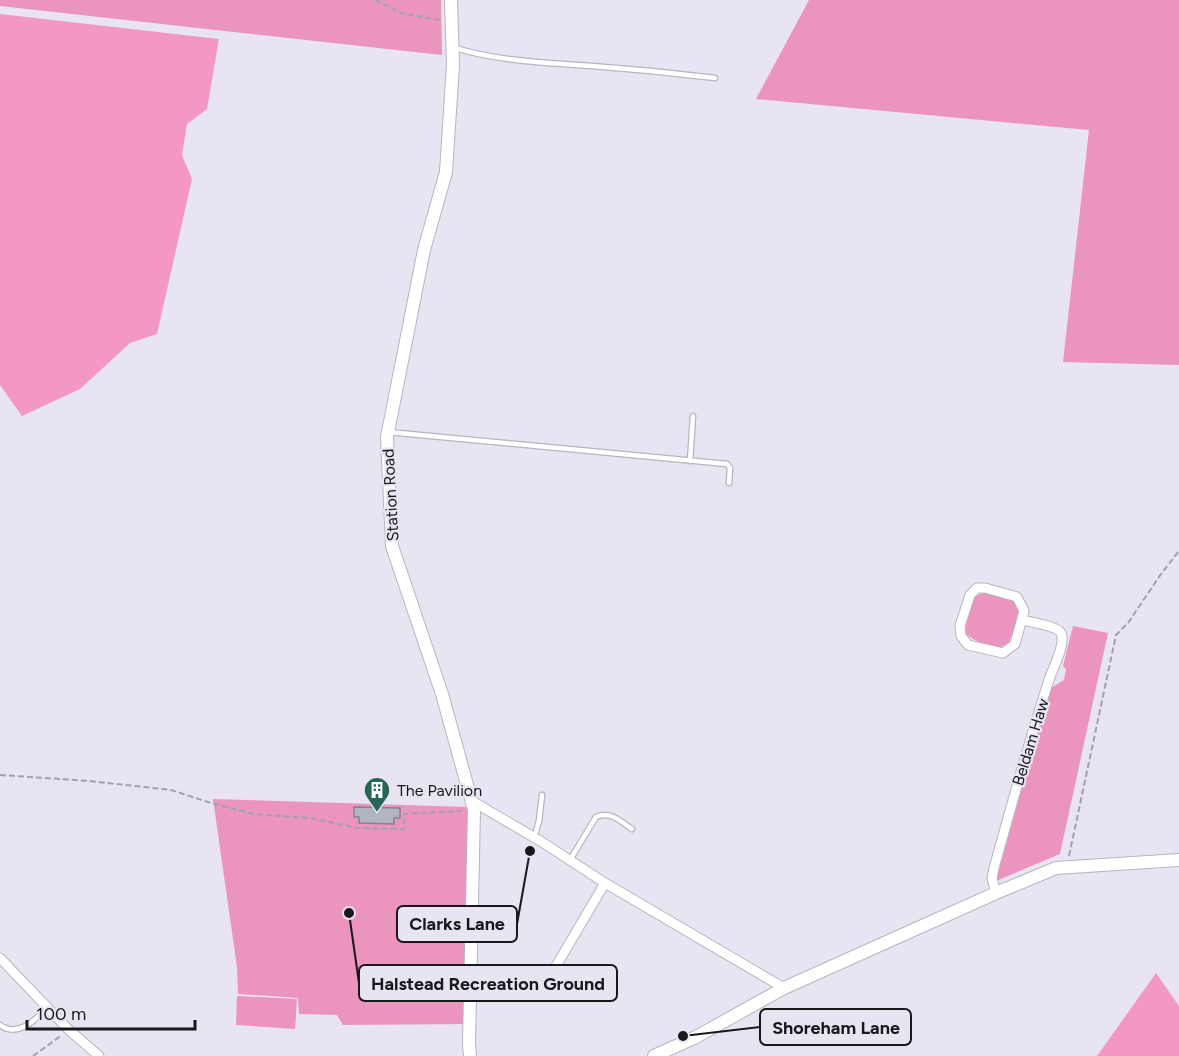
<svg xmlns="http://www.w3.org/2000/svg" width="1179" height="1056" viewBox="0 0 1179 1056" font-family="Figtree,sans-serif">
<rect width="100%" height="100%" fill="#e8e4f1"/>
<path fill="#eb94bd" d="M0,0H441L442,55L0,6Z
M809,0H1179V365L1063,362L1089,130L756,99Z
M985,592C996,595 1022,597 1020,614C1018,622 1012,634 1009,642C1006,644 1003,646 1000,647C989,649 975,641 966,634C965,627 970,602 976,596C978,594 982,594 985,592Z
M1073,626L1108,633L1060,854L996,881L1049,689L1064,680L1066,669L1063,666Z
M213,799L467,807L468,1024L343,1025L337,1015L299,1014L298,998L238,994L237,967Z
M237,996L297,999L295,1029L236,1025Z"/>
<path fill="#f298c2" d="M0,14L219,39L207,109L187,124L182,155L192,179L157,334L130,343L80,389L22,416L0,385Z
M1156,973L1179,1006V1056H1097Z"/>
<path fill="#b2b5c0" stroke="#828490" stroke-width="1.5" d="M354,807L400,808V818H394V824L359,823V817H354Z"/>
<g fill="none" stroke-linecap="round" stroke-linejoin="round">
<g stroke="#b8b4c0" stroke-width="7">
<path id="lane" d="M455,48C499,61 546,63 592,66C633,69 674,73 715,78
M388,432L727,464L730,468L729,483
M690,461L693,416
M534,838L539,821L542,795
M570,860L596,817C610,810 621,822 632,829
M0,1025C18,1038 35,1020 47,1008"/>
</g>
<g stroke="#b8b4c0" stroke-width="11">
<path id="street" d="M977,588H985L1017,597L1024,611L1015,644L1003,653L968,645L961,636L960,626L970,595Z
M472,801L542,842L605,883L784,988
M996,893L992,878L994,868C1012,804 1029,740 1050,677C1054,666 1066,643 1061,633C1057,626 1031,622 1022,620
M0,958L69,1030L99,1056
M549,978L605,883"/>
</g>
<g stroke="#b8b4c0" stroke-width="14">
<path id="secondary" d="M451,0L453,65L446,172L424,250L387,437L392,546L442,694L474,810L469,1043L470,1056
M654,1056L696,1037L784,988L996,893L1056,868L1179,860"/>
</g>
<path stroke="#a4a1ab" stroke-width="2" stroke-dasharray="6 3" stroke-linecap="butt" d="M375,0L404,14L441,20
M0,775L90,781L171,790L211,803L254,814L310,818L358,828L404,829V814L462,811
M1069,856L1116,635L1128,623L1161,574L1179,551
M33,1056L62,1035"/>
<use href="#lane" stroke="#fff" stroke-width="4.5"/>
<use href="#street" stroke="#fff" stroke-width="9"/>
<use href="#secondary" stroke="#fff" stroke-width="12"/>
</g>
<defs>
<g id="building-pin" transform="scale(1.35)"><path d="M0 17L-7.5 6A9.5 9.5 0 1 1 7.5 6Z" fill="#256655" stroke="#e8e4f1"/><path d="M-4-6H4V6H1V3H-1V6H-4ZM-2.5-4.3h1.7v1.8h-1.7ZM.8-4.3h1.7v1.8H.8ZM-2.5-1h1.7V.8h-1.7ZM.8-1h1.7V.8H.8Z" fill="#fff"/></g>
</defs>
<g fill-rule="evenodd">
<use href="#building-pin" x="377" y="790"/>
</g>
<g text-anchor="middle" stroke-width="4.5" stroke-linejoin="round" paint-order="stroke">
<g font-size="16" fill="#19181c" stroke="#e8e4f1">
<text transform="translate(390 495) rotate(-93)" y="6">Station Road</text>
<text transform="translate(1030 742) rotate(-73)" y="6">Beldam Haw</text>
</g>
<g font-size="16" fill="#19181c" stroke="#e8e4f1" text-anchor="start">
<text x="397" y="796">The Pavilion</text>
</g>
</g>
<path fill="none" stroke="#19181c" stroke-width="2" d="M530 851L517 924M349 913L359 983M683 1036L760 1027"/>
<g fill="#19181c" stroke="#e8e4f1" stroke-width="2">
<circle cx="530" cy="851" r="6"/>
<circle cx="349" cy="913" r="6"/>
<circle cx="683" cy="1036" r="6"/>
</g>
<g fill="#e8e4f1" stroke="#19181c" stroke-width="2">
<rect x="397" y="906" width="120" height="36" rx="6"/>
<rect x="359" y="965" width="258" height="36" rx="6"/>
<rect x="760" y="1009" width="151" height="36" rx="6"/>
</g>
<g font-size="18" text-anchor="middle" font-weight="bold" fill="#19181c">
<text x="457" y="930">Clarks Lane</text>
<text x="488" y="990">Halstead Recreation Ground</text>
<text x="836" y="1034">Shoreham Lane</text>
</g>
<path d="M27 1020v9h168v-9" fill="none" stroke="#19181c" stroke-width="3"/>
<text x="36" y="1020" font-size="18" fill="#19181c" stroke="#e8e4f1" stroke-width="4.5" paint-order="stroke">100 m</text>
</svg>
